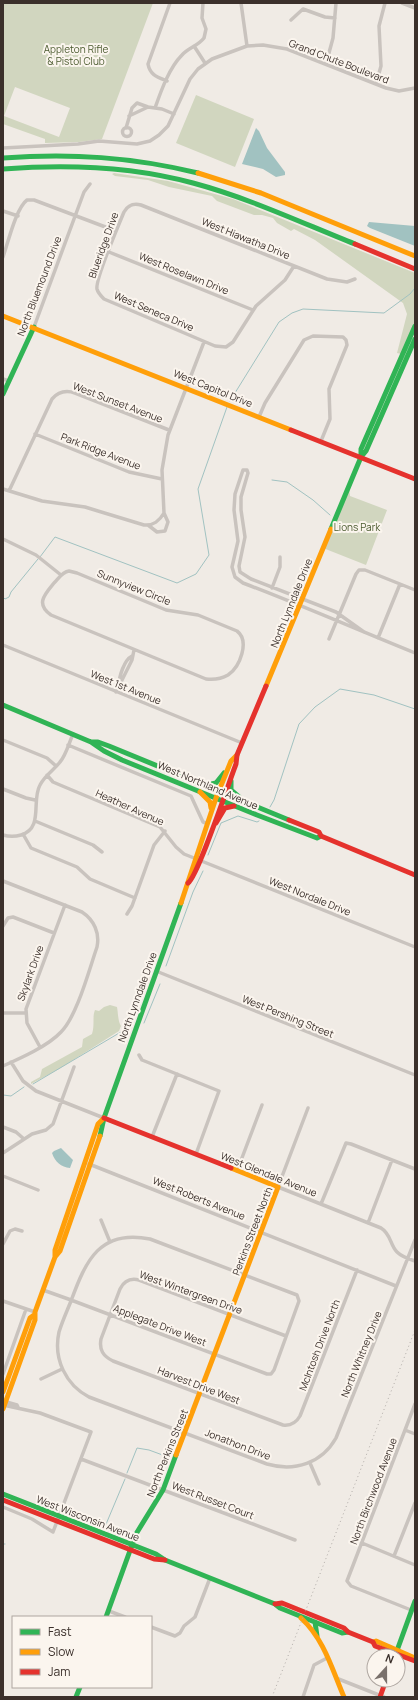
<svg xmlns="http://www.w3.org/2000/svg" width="418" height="1700" viewBox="0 0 418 1700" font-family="Manrope,sans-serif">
<rect width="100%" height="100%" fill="#f0ebe5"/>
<path fill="#d1d6bf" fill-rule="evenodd" d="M3,3H153L102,139L79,142L45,143V139L3,124ZM15,87L70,108L59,137L4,116Z
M196,95L254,119L235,167L176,143Z
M114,173L168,181L233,199L415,273V321L401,354L397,353L407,314L403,303L315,240L294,229L291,231L277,223L273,218L262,215H254L217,201L212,196L169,187L148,180L115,176L112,174Z
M349,487L350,496L387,510L366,565L323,548Z
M110,1005L117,1007C118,1012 118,1022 121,1026L119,1031L59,1069L31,1084V1082L40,1077L42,1069L82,1047L83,1039L92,1034C95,1024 92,1017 95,1010L99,1011L104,1007Z"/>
<path fill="#a1c2c1" d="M256,128L259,131L267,148L285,172V175L276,177L263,169L242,164Z
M369,222L415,226V246L370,228L367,226Z
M61,1148L73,1160L70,1168C61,1167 55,1162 52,1153L54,1151Z"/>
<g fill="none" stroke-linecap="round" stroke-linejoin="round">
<path stroke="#a1c2c1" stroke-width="1" d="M230,401L279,322L292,313L303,309L384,313L410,294L415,288
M272,480L287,482L313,500L330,515
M40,557L55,537L177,583L196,574L209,555L198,489L227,407
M3,597L5,599L9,597L11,592L38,559
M270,807L274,800L299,724L315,707L340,689L374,695L415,709
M208,855L221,823L238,816L257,822L259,821
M166,966L193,892L203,871
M144,1023L160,984
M33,1084L126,1029
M3,1095L11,1096L24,1087
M127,1473L137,1448L149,1450L168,1457
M104,1529L125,1479
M3,1544H5"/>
<path stroke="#c9c3be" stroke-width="3.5" d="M241,3L247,46
M402,3L415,8
M291,20L303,9L325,17L335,18
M194,46L205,63
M326,64L333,38L336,3
M167,81C157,77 150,75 148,64L170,3
M376,84L381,66L379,26L385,3
M155,108C161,91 169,68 182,55C188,48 198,46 204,38L206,29L202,18L203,3
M129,116L148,107
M122.5 132a4.5 4.5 0 1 1 9 0a4.5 4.5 0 1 1-9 0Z
M126,128L132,108L137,103L148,107L162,109L174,114
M3,148L78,144L99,141L137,144L150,141L159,135L168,126L190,79L198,69L212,59L247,46L263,45L287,49L386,88L399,91L415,88
M3,211L18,216
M109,252L253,310
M3,257C8,243 16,208 27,200H34L116,231
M294,266L285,280L256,306L233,342L226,347L215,346L104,299C101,296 98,293 97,289C95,280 119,224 124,212C128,205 133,203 141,205L327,279L347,282L355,279
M34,327L84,192L90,184
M3,379L9,381
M259,417L265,403L304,340L313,336L343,337L346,340L347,345L329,389L330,419L321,441
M35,434L129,472L162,479
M3,489L42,501L85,507L144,525C153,526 160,520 164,513L162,470L168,435L204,342
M9,491L52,399C58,392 66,390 75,393L169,430
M148,525L157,532L165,531L168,522L164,513
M3,539L36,555L61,575
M69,571L77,573L166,610L198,615L237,631C250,641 240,667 228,675C221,679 214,680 206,679L51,615C35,604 45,594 54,583C59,578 62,572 69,571Z
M272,588L280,567V557
M364,632L336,612L251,579L240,572L239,566L245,537L241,510V497L248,473L247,470H243L235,494L234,510L238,541L232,567L235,577L243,583C301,605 358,630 415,653
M378,638L400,584
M329,639L356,574L359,570H365L415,590
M3,645L242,743
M119,685C119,677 124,660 132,656
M116,692L132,660L134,650
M3,740L47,758L56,766
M68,745L191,796L203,822L206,823
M47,775L53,782L60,785L160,827L176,847L184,854L415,947
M3,789L26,798L35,800
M35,821L93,845L102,852
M23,834L31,848L77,867L90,879L135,898
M3,835C10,837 14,837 21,835C44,828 31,801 40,785C45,775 54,770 60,762C66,755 69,743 73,734
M3,881L82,912C94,920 100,933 97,947C89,970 77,1016 61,1032C48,1046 21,1058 3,1066
M127,914L132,906L154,845L165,831
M3,926L8,918L13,917L54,933
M156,971L415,1075
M3,1013H25
M40,1047L27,1023L26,1009L65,905
M139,1055L142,1060L147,1062L219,1091L196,1154
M11,1062L23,1081L36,1091L104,1118
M308,1108L278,1187L381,1228C391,1234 390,1245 397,1252C402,1257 409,1259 415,1261
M3,1127L16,1132L24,1139
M152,1137L177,1074
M3,1153L32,1134L46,1130L53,1124L74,1067
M89,1164L396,1286
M237,1171L262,1105
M3,1176L38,1190
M321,1204L346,1143L351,1144L415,1169
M101,1220L110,1242
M368,1223L392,1160
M3,1244L10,1231L15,1229L22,1231
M43,1290L71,1300L267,1374H271L274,1370L299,1301L297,1295L150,1239C100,1229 86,1260 71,1301C67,1311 62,1322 59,1332C53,1359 66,1385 89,1397L267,1464C295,1472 322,1463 336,1438L415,1240
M3,1301L35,1312
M286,1336L139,1280C131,1278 124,1281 120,1289L101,1339C99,1350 103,1356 113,1361L283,1425C291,1426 296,1423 300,1416L357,1270
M3,1374L25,1312
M41,1379L62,1369
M3,1401L17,1405L18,1407
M405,1430L415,1434
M81,1459L295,1540
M310,1463L319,1484
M3,1507L32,1519L53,1532L91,1432L40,1413L3,1405
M362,1543L415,1565
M394,1556L415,1503
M411,1610L351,1586L347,1581L415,1404
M109,1611L125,1617
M151,1627L175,1636L180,1633L184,1626L195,1617L210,1578
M336,1678L384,1697
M303,1697L314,1665L327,1658"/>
<path stroke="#30b455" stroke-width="5" d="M3,158C71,153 132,157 198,173
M3,169C67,164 131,166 193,183C249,198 302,223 355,244
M3,394L34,327
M361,457V449L415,326
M331,529L361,457L366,451L415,339
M3,705L91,742H98L109,746L289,820
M91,742L104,751L122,760L257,815L317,838L321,836
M231,781V790L239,797
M207,785L216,783L224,773
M100,1136L104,1118L181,903
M3,1494L156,1554L165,1560L275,1604L280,1608L342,1633L348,1632
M106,1617L136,1534L163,1490L176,1455
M315,1622L317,1636
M395,1656L415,1601
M76,1697L80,1687"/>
<path stroke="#ff9f0a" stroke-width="5" d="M198,173L261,193L415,256
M3,316L291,430
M266,686L331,529
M200,792L210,802L211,808
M181,903L216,798L231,761L237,755
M55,1257V1250L98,1124L104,1118
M3,1392L30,1318L34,1315
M3,1409L35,1320V1312L55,1257L60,1251L100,1136
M176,1455L278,1187L231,1168
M301,1618C324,1639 332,1669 344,1697
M373,1642L376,1641L415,1658"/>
<path stroke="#e5322d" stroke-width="5" d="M355,244L415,269
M291,430L415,479
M289,820L319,832L321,836L415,875
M216,823L225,808L234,806
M188,883C198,876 229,782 236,764L237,755L266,686
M104,1118L231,1168
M3,1500L154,1559L165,1560
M275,1604L282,1603L344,1628L348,1632L373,1642L375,1646L415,1661
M380,1697L386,1680"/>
<path stroke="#b1aca8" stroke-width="1" stroke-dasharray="1 3" stroke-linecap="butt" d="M272,1697L415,1330"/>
</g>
<g text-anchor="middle" stroke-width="4" stroke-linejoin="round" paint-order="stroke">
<g font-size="10" fill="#4a5a2e" stroke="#fbf5ee">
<text x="76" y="53">Appleton Rifle<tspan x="76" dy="12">&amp; Pistol Club</tspan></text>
<text x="357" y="531">Lions Park</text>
</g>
<g font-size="10" fill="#3b302b" stroke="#fbf5ee">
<text transform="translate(339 61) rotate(21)" y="4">Grand Chute Boulevard</text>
<text transform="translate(246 238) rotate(22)" y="4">West Hiawatha Drive</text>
<text transform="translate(103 245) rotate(-70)" y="4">Blueridge Drive</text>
<text transform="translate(184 273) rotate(22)" y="4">West Roselawn Drive</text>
<text transform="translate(39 286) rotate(-69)" y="4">North Bluemound Drive</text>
<text transform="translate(154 311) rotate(23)" y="4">West Seneca Drive</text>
<text transform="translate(213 388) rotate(22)" y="4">West Capitol Drive</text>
<text transform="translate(118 402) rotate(21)" y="4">West Sunset Avenue</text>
<text transform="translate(101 451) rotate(21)" y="4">Park Ridge Avenue</text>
<text transform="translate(134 587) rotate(22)" y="4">Sunnyview Circle</text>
<text transform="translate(291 603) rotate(-68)" y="4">North Lynndale Drive</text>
<text transform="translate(126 687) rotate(22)" y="4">West 1st Avenue</text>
<text transform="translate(208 785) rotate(23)" y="4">West Northland Avenue</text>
<text transform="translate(130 807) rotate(24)" y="4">Heather Avenue</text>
<text transform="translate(310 896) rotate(22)" y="4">West Nordale Drive</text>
<text transform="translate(30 973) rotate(-70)" y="4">Skylark Drive</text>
<text transform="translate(137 997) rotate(-70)" y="4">North Lynndale Drive</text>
<text transform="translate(288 1016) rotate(22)" y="4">West Pershing Street</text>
<text transform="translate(269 1174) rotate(22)" y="4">West Glendale Avenue</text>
<text transform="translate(199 1198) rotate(22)" y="4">West Roberts Avenue</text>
<text transform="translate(252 1231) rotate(-69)" y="4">Perkins Street North</text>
<text transform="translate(191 1292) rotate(20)" y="4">West Wintergreen Drive</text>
<text transform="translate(160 1325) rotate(21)" y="4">Applegate Drive West</text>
<text transform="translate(319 1345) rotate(-69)" y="4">McIntosh Drive North</text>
<text transform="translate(361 1354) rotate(-68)" y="4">North Whitney Drive</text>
<text transform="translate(199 1385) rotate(21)" y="4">Harvest Drive West</text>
<text transform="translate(238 1444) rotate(21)" y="4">Jonathon Drive</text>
<text transform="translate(167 1453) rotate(-68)" y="4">North Perkins Street</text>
<text transform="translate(373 1491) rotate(-69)" y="4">North Birchwood Avenue</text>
<text transform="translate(213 1500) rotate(21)" y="4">West Russet Court</text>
<text transform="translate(88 1518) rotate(21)" y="4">West Wisconsin Avenue</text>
</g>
</g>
<rect width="418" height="1700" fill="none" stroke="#3b302b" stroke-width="8"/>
<rect x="12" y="1616" width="140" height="72" fill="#fbf5ee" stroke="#aea6a0"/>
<rect x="20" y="1629" width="20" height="6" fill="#30b455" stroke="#aea6a0"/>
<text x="48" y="1636" font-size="12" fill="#3b302b">Fast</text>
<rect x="20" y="1649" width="20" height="6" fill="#ff9f0a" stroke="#aea6a0"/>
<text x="48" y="1656" font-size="12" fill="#3b302b">Slow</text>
<rect x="20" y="1669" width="20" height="6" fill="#e5322d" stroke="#aea6a0"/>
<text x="48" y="1676" font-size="12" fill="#3b302b">Jam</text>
<g transform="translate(386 1668) rotate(21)"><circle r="19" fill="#fbf5ee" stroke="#aea6a0"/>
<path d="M0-3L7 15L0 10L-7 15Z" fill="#7a716c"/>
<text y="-6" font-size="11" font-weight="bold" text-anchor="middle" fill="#3b302b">N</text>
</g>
</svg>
